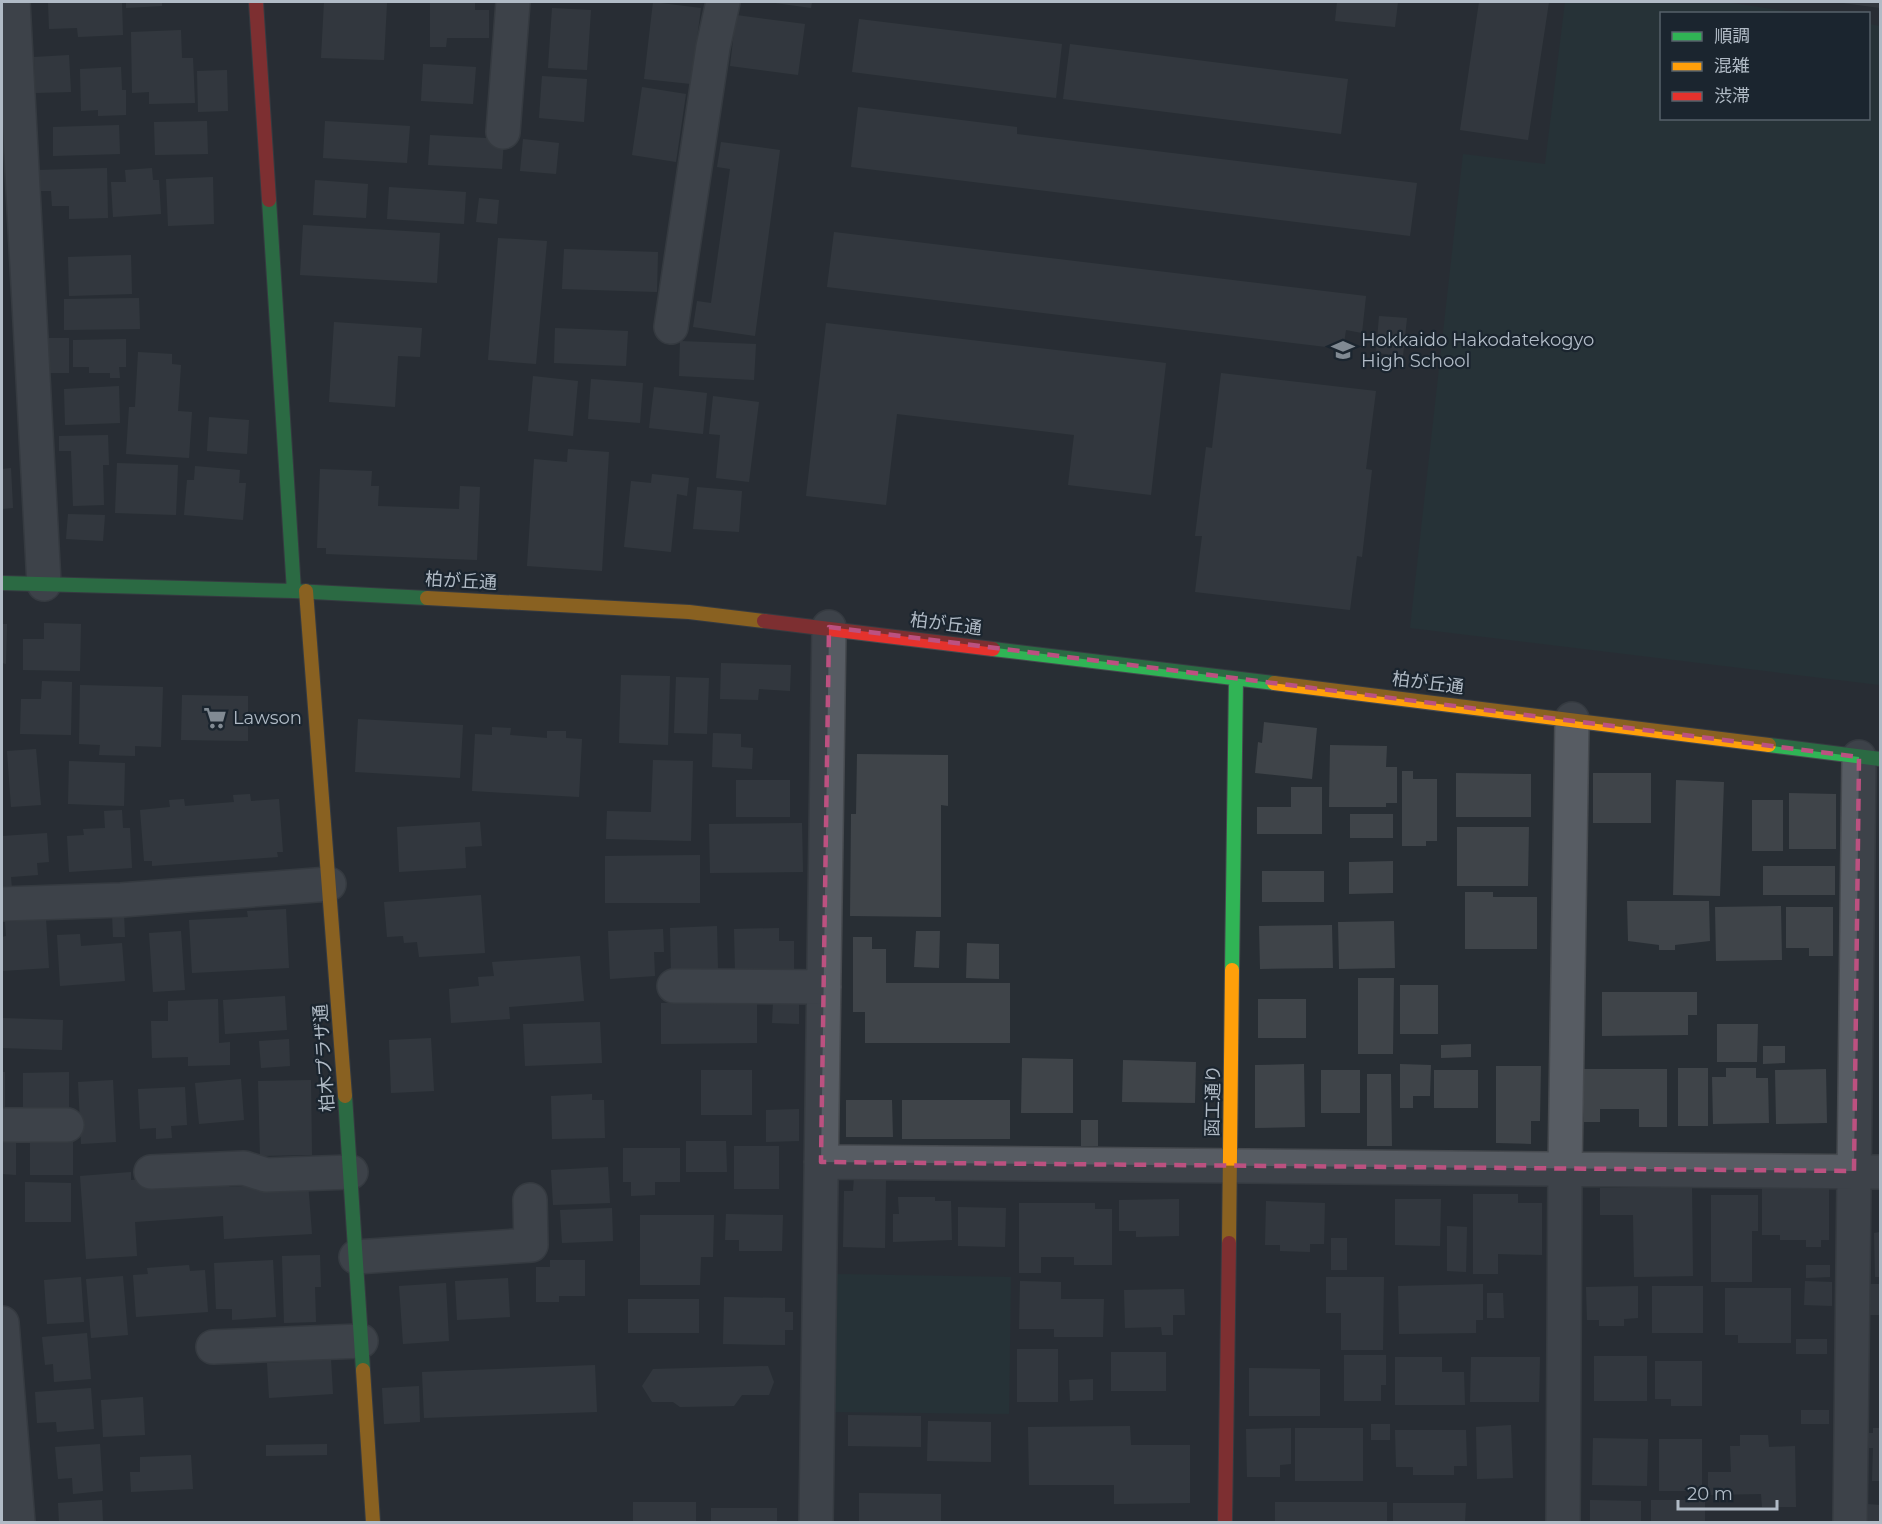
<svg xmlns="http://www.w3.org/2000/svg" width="1882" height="1524" viewBox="0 0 1882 1524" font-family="Montserrat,'Noto Sans JP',sans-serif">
<rect width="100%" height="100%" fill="#282e34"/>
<path fill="#25383a" d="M1565,2H1726L1799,13L1662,14V118H1868L1869,24L1880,26V685L1410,628L1463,154L1545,164Z
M836,1274L1011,1277L1009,1414L834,1412Z"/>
<path fill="#3f4449" d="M48,2H122L123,35L78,37L77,28L49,29Z
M126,2H162V6L126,8Z
M324,2L387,3L384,60L321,58Z
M430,2H475V10H489V38H447L446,47H430Z
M653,2L701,8L691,84L644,79Z
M768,2H812L811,8Z
M1337,2H1398L1395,27L1335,21Z
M1479,2H1549L1528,140L1460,130Z
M1843,2H1880V8L1843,3Z
M552,8L591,10L587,70L548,68Z
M736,15L805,24L798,75L730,66Z
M859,19L1062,44L1056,98L852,72Z
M181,30L182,58H193L195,103L149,104V92L132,93L131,32Z
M1070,44L1348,79L1341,134L1063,99Z
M69,55L71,92L35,93L34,57Z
M423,64L476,67L473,104L421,101Z
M121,67L122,90H126V115L98,116V110L81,111L80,69Z
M227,70L228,111L198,112L197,71Z
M542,76L587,79L584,122L539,118Z
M642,87L686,94L676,162L632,155Z
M858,107L1017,127V134L1417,183L1410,236L851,167Z
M207,121L208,154L155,155L154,122Z
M325,121L410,126L407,163L323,158Z
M119,125L120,154L53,156V127Z
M430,135L504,139L502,169L428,165Z
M523,139L559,143L556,174L520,171Z
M721,142L780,150L755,336L693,327L697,301L711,303L730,169L717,167Z
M107,168L108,218L69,219V206H52L51,191H37V170Z
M152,168L153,180H159L161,214L113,217L111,182H126L125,170Z
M213,177L214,224L168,226L166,179Z
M315,180L368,184L366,218L313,215Z
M389,187L466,192L464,224L387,219Z
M479,198L499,200L497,224L476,222Z
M303,225L440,233L437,283L300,275Z
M834,232L1366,296L1362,333L1346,330L1343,349L827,287Z
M498,238L547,241L536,364L488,360Z
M564,249L658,252L657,292L562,289Z
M131,255L132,294L69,296L68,257Z
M139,298L140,329L64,330V299Z
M1379,316L1407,318L1403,356L1376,353Z
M334,322L422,328L420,357L398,356L395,407L329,402Z
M826,323L1166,363L1151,495L1068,485L1074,435L897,414L886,505L806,496Z
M555,328L628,331L626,366L554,363Z
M49,338H69V373H49Z
M126,339V367H119L120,378H110V373H89V367H73V340Z
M680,341L756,344L754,380L679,376Z
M138,352L172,354V364L181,365L178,411L192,412L189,458L126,454L129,407H135Z
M1221,373L1376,391L1366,469L1372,470L1362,557L1357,556L1350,610L1195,592L1202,536H1195L1206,447L1212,448Z
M533,376L578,381L573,436L528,431Z
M591,379L643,383L640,423L588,419Z
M119,386L120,423L65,425L64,389Z
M654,387L707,393L703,434L649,428Z
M713,396L759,402L749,482L716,478L720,435L709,434Z
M209,417L249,420L247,454L207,451Z
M108,435L109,465H103L104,505L73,506L71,451H59V436Z
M568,449L609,452L602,571L527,566L534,459L567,462Z
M117,463L178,465L176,515L115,513Z
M195,466L240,470L239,483H246L243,520L184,515L187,480H194Z
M11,468L13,508L2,509V469Z
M320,469L372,471L371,486H379L378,506L459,509L460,486L480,487L477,560L326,554V548H317Z
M652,474L689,478L687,496L677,494L671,552L624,547L631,481L651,483Z
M697,487L742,491L739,532L693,529Z
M68,514L105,515L103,541L66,539Z
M44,623L81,624L80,671L23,670V639H44Z
M2,624H7L6,664L2,663Z
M721,663L791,665L790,691L759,689L758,700L720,699Z
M621,675L670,676L668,745L619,743Z
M676,677L709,678L707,734L674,733Z
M42,681L72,682L71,735L20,734L21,699H41Z
M80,685L163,687L161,747L135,746V756L99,755L100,745L79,744Z
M182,695L248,696V741L181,740Z
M358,719L463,725L460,778L355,772Z
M1264,722L1317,728L1312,779L1255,773L1258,742L1262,743Z
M492,727L511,728L510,735L547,738V731H566V738L582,739L579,797L472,791L475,734L492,735Z
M713,733L741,734V747L753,748L752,769L712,767Z
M1330,745L1387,746L1386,767H1397V803H1386V807H1329Z
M36,749L41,805L11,807L7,751Z
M857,754L948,755V806L941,805V917L850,916L851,814H856Z
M653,760L693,761L691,841L606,839L607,811L651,812Z
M69,761L125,763L124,806L68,804Z
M1402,771H1413V779H1437V841H1426V846H1402Z
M1456,773L1531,774V817H1456Z
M1593,773H1651V823H1593Z
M736,780H790V817H736Z
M1676,780L1724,782L1720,896L1673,895Z
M1291,787H1322V834H1257V807H1291Z
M1789,793L1836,794V849H1789Z
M250,794L251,801L279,799L283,852H277L278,857L152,866V861H144L140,810L170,807L169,800L184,799L185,806L234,802L233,795Z
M1752,800H1783V851H1752Z
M122,810L123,828H130L132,868L69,872L67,836L84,835L83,829L105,828L104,811Z
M1350,814H1393V838H1350Z
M480,822L482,846L465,847L466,868L399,872L397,827Z
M802,823L803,872L710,873L709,824Z
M1457,827H1529L1528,886H1457Z
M47,833L49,862L37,863L38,875L11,877L12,889L2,890V836Z
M700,855V903H605V856Z
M1393,861V893L1349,894V862Z
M1763,866H1835V895H1763Z
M1262,871H1324V902H1262Z
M1465,892H1493V897H1537V949H1465Z
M481,895L485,953L419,957L417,942L404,943L403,936L387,937L384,902Z
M1627,901H1709L1710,941L1675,945V950H1659V945L1628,941Z
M1781,906L1782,960L1716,961L1715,907Z
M1786,907H1833V956H1809V948H1786Z
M286,909L289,968L192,973L189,920L248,917L247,911Z
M112,913H124L125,937H113Z
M46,919L49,968L2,971V937L6,936L5,922Z
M1394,921L1395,968L1339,969L1338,922Z
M1332,925L1333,968L1260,969L1259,926Z
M717,926L718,970L671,971L670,928Z
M779,928V941H794V971H735L734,929Z
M663,929L664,952H654L655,976L610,979L608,931Z
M181,931L185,990L153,992L149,933Z
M916,931H940L939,968L914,967Z
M80,934L81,946L122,943L125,981L60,986L57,935Z
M853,937H872V949H886V983H1010V1043H865V1012H853Z
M967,943L999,944V979L966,978Z
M580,956L584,1001L509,1007L510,1019L451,1023L449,989L479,986L478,977L494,976L492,962Z
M1358,978H1394L1393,1054H1358Z
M1400,985H1438V1034H1400Z
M1602,992H1697V1015H1688V1035L1602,1036Z
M285,996L287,1030L225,1034L223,1000Z
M218,999L219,1043L230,1042V1065L188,1066V1057L152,1058L151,1021H168V1001Z
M1258,999H1306V1038H1258Z
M757,1001V1043L661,1044V1003Z
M773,1003L799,1004V1024L772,1023Z
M2,1018L63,1020L62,1050L2,1048Z
M600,1022L602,1063L525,1066L523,1024Z
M1717,1024H1758L1757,1062H1717Z
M431,1038L434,1091L391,1093L389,1040Z
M289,1039L290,1066L261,1068L259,1041Z
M1471,1044V1057L1441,1058V1045Z
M1763,1046H1785V1063L1763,1064Z
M1022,1058L1073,1059V1113H1021Z
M1123,1060L1196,1062L1195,1103L1122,1102Z
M1304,1064L1305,1127L1255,1128V1065Z
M1400,1064L1431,1065L1430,1096H1413V1108H1400Z
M1496,1066H1541L1540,1121H1531V1144L1496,1143Z
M1678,1068H1708V1126H1678Z
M1726,1068H1756V1078H1768L1769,1123L1713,1124L1712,1077H1726Z
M1584,1069H1667V1127H1639V1109H1600V1122H1584Z
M1826,1069L1827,1123L1776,1124L1775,1070Z
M701,1070H752V1115H701Z
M1321,1070H1360V1113H1321Z
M1434,1070H1478V1108H1434Z
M2,1072H5V1116H2Z
M69,1072V1115H23V1073Z
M1367,1074H1391L1392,1146H1367Z
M241,1079L244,1120L199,1124L195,1083Z
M113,1080L116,1142L81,1144L78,1082Z
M311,1080L312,1155L260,1156L258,1081Z
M185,1087L187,1125L171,1126L172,1138L156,1139V1128L140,1129L138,1089Z
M592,1094V1100H604L605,1138L552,1139L551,1096Z
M846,1100H892L893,1137H846Z
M902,1100H1010V1139H902Z
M799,1109V1141L766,1142V1110Z
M1081,1120H1098V1146H1081Z
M30,1132H73V1175H30Z
M2,1135L16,1136V1175L2,1174Z
M686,1141H726L727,1172H686Z
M734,1146H779V1189H734Z
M623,1148H680V1182H655V1195L631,1196V1182H623Z
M608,1167L610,1203L553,1205L551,1170Z
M131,1172V1180L228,1173L229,1187L308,1182L312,1234L224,1239L223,1216L135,1222L137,1256L86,1259L80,1176Z
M854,1177L886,1178L885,1248L843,1247L844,1191H853Z
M25,1182L71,1183V1222H25Z
M1692,1187L1693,1276L1634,1277L1633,1215H1600V1188Z
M1829,1187V1240H1821V1247H1806V1240H1780V1235H1762V1188Z
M1473,1194H1518V1203H1542V1255L1498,1254V1274H1473Z
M1711,1195H1758V1231H1752V1282H1711Z
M898,1197H935V1201H951L952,1240L893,1242V1214H899Z
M1179,1199V1236L1136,1237V1231H1119V1200Z
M1395,1199H1441L1440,1246L1395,1245Z
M1266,1201L1325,1203L1324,1244H1310V1252L1280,1251V1245H1265Z
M1019,1203H1095V1209H1112V1265H1074V1257H1041V1273H1019Z
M958,1207L1006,1208L1005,1247L958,1246Z
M612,1208L613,1241L562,1243L560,1210Z
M726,1214L783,1215L782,1251H739V1240H725Z
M640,1215H714L713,1257H701L700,1285H640Z
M1447,1226L1467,1227L1466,1272L1447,1271Z
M1880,1232V1277H1875L1874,1233Z
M1331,1238H1347V1270H1331Z
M320,1255L321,1287H315L316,1322L284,1323L282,1256Z
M273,1260L276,1317L232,1320V1309H216L214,1263Z
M550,1260H585V1296H559V1302H536V1267H550Z
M189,1265L190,1271L205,1270L208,1312L136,1317L133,1275L148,1274L147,1268Z
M1806,1265H1830V1277L1806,1278Z
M123,1276L128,1335L91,1338L86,1279Z
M81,1277L84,1322L47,1324L44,1280Z
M1326,1277H1384L1383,1350H1341V1313H1326Z
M508,1278L510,1317L457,1320L455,1281Z
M1020,1281L1061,1282V1299H1104L1103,1337H1054V1329H1019Z
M1805,1281L1832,1282V1306L1804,1305Z
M446,1283L449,1341L403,1344L399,1286Z
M1483,1284V1320H1476V1333L1399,1334L1398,1286Z
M1868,1284H1880V1315H1868Z
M1638,1286V1318L1624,1319V1326H1599V1320H1587L1586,1287Z
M1652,1286H1703V1333H1652Z
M1725,1288H1791V1343H1738V1335H1725Z
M1184,1289L1185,1315H1173V1335H1162L1161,1327L1125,1328L1124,1290Z
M1487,1293H1503L1504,1318H1487Z
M724,1297L785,1298V1312H793V1330H785V1345L723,1344Z
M628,1299H699V1333H628Z
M87,1333L91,1379L54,1382L53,1364L45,1365L42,1337Z
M1796,1339H1827V1354H1796Z
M1017,1349H1058V1402H1017Z
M1111,1352H1166V1391H1111Z
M1344,1355H1386V1385H1381V1401H1344Z
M1594,1356H1647V1401H1594Z
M1395,1357H1442V1372H1464L1465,1405H1395Z
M1471,1357H1540L1539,1402H1470Z
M331,1359L333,1394L269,1398L267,1363Z
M1655,1361H1702V1406H1671V1399H1655Z
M595,1365L597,1412L424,1418L422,1372Z
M768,1366L774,1382L769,1395H742L734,1406L680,1407L673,1402H652L642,1386L653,1369Z
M1249,1368L1320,1369V1416H1249Z
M1093,1379V1400L1070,1401L1069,1380Z
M419,1386L420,1422L384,1424L382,1388Z
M91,1388L94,1429L57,1432L56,1422L37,1423L35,1392Z
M143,1397L145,1435L103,1437L101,1400Z
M1801,1410H1829V1424H1801Z
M848,1415L921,1416V1447L848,1446Z
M928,1421L991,1422V1462L927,1461Z
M1371,1424H1390V1440H1371Z
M1511,1425L1513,1478L1477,1479L1476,1427Z
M1130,1426L1131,1445H1190V1503L1114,1504V1485H1029L1028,1427Z
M1291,1428V1464L1280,1465V1477H1247L1246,1429Z
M1295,1428H1363V1481H1295Z
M1873,1428H1880V1481H1872L1873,1448H1869V1433H1873Z
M1395,1430H1466L1467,1466H1454V1475H1413V1467H1396Z
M1740,1435H1768L1769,1447L1795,1446L1796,1507H1762L1761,1494L1708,1495V1472H1731L1730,1446H1740Z
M1593,1438L1648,1439L1647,1486L1592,1485Z
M1659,1439H1702V1491H1659Z
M100,1444L103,1491L73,1494L72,1478L58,1479L55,1447Z
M327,1444V1455L266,1456V1445Z
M191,1455L193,1489L131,1492L130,1472H140V1457Z
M859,1493L941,1494V1522H859Z
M102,1500L103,1522H59L58,1503Z
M1590,1500L1641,1501V1522H1590Z
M1651,1500H1705V1522H1651Z
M633,1502H696V1522H633Z
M1275,1502H1387V1522H1275Z
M1393,1503H1466L1465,1522H1393Z
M1867,1504L1880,1505V1522H1867Z
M711,1508H777V1522H711Z"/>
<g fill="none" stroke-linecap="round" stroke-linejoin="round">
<g stroke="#464a4f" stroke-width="36">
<path id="street" d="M13,2L44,584
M503,132L513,2
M671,327L713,47L723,2
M2,904L121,900L329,884
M674,986L824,987
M2,1125H67
M821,1162L1880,1172
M151,1172L244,1168L266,1175L351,1172
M356,1257L531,1245L530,1200
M2,1323L18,1522
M213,1347L361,1341
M816,1522L829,627
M1563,1522L1565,1170L1572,719
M1850,1522L1859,757"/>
</g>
<g stroke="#464a4f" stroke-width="16">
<path id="fast" d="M269,200L294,591
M2,583L294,591L427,598
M993,649L1274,683
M1769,745L1880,759
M1232,970L1236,679
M345,1096L363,1370"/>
</g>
<g stroke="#464a4f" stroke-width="16">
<path id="slow" d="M306,591L345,1096
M427,598L689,612L764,621
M1274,683L1769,745
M1229,1243L1232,970
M363,1370L373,1522"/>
</g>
<g stroke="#464a4f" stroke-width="16">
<path id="jam" d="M256,2L269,200
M764,621L993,649
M1225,1522L1229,1243"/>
</g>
<use href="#street" stroke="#575c63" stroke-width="33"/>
<use href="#fast" stroke="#30b455" stroke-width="14"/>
<use href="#slow" stroke="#ff9f0a" stroke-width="14"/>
<use href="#jam" stroke="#e5322d" stroke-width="14"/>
</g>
<path d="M0 0H1882V1524H0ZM829,627L1859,757L1854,1171L821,1162Z" fill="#282e34" fill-opacity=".55" fill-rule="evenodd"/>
<path fill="none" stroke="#bc5180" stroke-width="4.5" stroke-dasharray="12 8" stroke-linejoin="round" d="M829,627L1859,757L1854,1171L821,1162Z"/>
<defs>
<g id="school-bare" transform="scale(1.8)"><path d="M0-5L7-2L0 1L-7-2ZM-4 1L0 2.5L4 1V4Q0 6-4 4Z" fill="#818a93" stroke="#1b252f" stroke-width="2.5" paint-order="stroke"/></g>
<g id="supermarket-bare" transform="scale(1.8)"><path d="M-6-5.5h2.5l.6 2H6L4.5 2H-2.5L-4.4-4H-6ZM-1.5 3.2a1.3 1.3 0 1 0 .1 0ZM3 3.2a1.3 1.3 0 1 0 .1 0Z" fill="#818a93" stroke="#1b252f" stroke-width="2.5" paint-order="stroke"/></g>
</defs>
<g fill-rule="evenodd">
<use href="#school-bare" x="1343" y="350"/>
<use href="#supermarket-bare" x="215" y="718"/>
</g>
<g text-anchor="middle" stroke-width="4.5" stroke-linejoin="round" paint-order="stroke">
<g font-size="18" fill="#b1bbc6" stroke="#1b252f" text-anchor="start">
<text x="1361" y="346">Hokkaido Hakodatekogyo<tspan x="1361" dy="21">High School</tspan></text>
<text x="233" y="724">Lawson</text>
</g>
<g font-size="18" fill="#b1bbc6" stroke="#1b252f">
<text transform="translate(461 581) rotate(3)" y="6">柏が丘通</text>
<text transform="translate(946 624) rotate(7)" y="6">柏が丘通</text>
<text transform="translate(1428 683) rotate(7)" y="6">柏が丘通</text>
<text transform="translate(324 1058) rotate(-94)" y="6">柏木プラザ通</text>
<text transform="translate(1213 1101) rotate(-89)" y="6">函工通り</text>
</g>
</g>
<rect width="1882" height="1524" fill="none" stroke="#b1bbc6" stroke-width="6"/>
<rect x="1660" y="12" width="210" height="108" fill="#1b252f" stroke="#57616b" stroke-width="1.5"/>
<rect x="1672" y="32" width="30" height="9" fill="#30b455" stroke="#57616b" stroke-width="1.5"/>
<text x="1714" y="42" font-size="18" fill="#b1bbc6">順調</text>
<rect x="1672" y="62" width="30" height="9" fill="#ff9f0a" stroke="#57616b" stroke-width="1.5"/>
<text x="1714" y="72" font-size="18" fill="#b1bbc6">混雑</text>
<rect x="1672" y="92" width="30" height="9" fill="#e5322d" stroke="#57616b" stroke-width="1.5"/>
<text x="1714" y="102" font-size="18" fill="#b1bbc6">渋滞</text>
<path d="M1678 1500v9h99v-9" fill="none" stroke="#b1bbc6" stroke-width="3"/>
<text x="1687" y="1500" font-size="18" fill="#b1bbc6" stroke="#1b252f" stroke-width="4.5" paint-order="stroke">20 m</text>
</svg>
